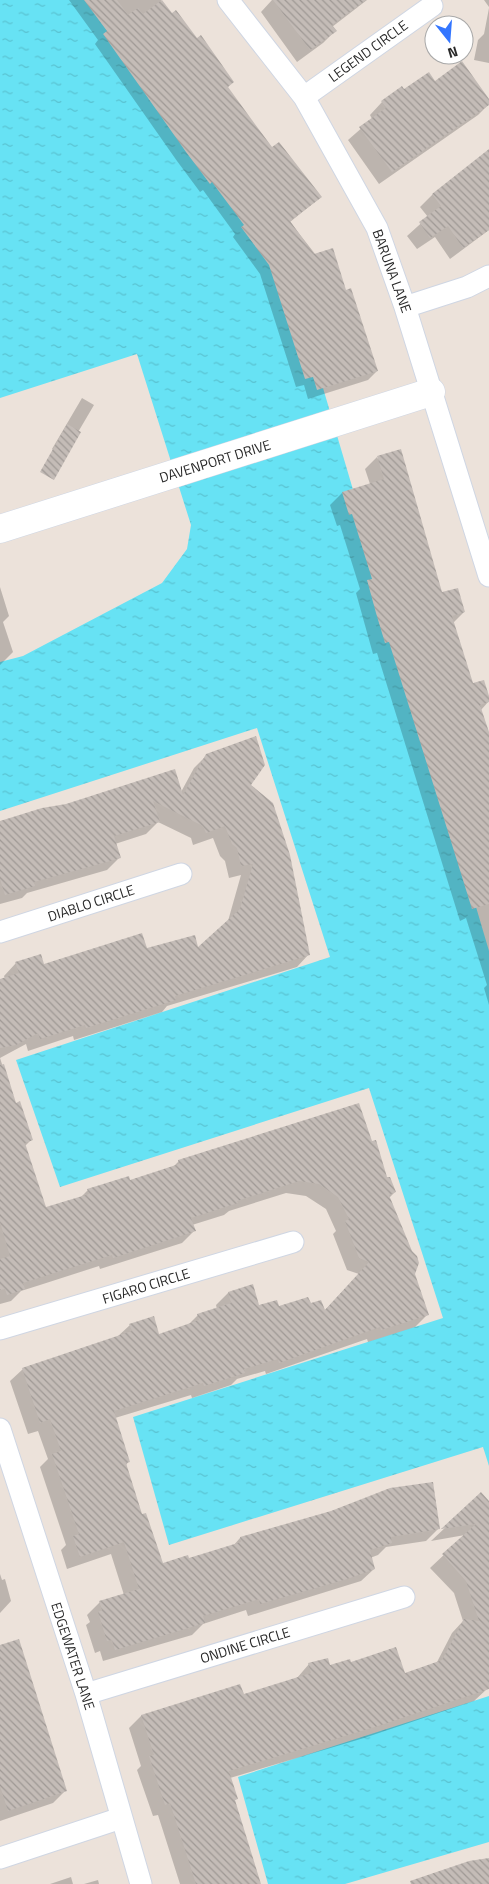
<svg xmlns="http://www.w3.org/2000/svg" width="489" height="1884" viewBox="0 0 489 1884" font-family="'Titillium Web',sans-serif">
<defs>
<pattern id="water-ripples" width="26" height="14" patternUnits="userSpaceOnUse" patternTransform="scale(1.25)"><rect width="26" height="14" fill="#67e2f4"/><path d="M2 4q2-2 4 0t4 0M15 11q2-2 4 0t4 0" fill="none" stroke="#59c2d1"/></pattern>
<pattern id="building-back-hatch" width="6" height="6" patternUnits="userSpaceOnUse" patternTransform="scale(1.25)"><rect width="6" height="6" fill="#c4bcb7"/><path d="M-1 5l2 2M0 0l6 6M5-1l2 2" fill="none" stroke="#9f9995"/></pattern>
</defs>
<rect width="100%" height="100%" fill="#ece2da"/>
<path fill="url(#water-ripples)" d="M0,0H91L285,259L489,951V1466L483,1447L169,1545L133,1417L443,1318L369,1088L60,1187L16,1060L330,957L257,728L0,811V662L23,656L162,583L187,549L191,525L137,354L0,398Z
M489,1696V1842L345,1884H268L238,1777Z"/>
<path fill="#0003" d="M69,0H161L272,148L321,197L290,222L345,292L377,371L368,380L308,399L304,385L296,387L260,274L233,237L235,234L203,190L200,192L177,161L95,44L98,40Z
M272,0H367L332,27L335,31L323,43L297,62L261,12Z
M484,0H489V7Z
M489,8V63L474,60L478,40L484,34Z
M435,82L489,101V104L478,115L379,184L348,140L372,119L370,115L382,102L404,91Z
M489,151V230L450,259L435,237L417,249L407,236L428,217L420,207L433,194Z
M82,398L94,405L64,456L52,449Z
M377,457L442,594L464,612L453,623L472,685L489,701L481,710L489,735V1005L484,988L487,985L466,918L460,921L377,653L373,654L356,593L360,589L340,525L337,526L330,505L342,493L370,484L365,469Z
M0,587L9,616L3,622L13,652L0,665Z
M207,755L250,785L309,954L297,967L167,1006L162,1012L74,1040L73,1036L28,1051L26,1044L0,1058L15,1104L31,1140L25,1146L45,1209L80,1198L88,1190L130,1181L172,1168L179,1161L371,1143L386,1179L395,1192L389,1198L427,1315L415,1327L368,1342L367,1339L266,1374L265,1371L237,1379L231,1385L192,1398L191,1395L115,1418L129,1461L126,1465L142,1516L162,1565L189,1560L233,1546L240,1538L438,1529L426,1541L386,1547L378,1555L370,1558L374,1569L361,1581L248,1616L246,1610L203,1624L192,1635L103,1661L100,1651L95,1653L86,1625L90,1622L87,1615L100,1602L124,1595L111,1554L67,1569L61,1550L66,1545L40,1467L48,1459L38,1431L28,1434L10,1381L23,1369L117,1337L130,1325L159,1335L187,1326L198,1315L217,1309L216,1305L228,1293L258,1307L310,1305L324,1311L359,1274L347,1270L333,1234L336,1231L326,1209L306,1196L286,1193L229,1211L224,1215L192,1225L194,1231L182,1243L100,1269L99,1266L40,1285L21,1291L11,1301L0,1304V980L5,979L4,976L16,963L43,966L146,950L198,949L228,921L241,875L229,878L225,861L220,856L213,838L193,845L191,838L158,822L146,834L115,844L120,857L107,870L27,893L22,898L0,904V822L181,792L194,768Z
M481,1494L489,1503V1684L487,1689L474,1701L364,1738L230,1778L237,1798L234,1801L260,1884H180L158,1815L153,1816L137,1770L141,1766L129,1728L141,1716L243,1696L297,1678L309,1664L329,1667L350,1663L404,1674L436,1664L452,1633L463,1621L454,1593L430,1568L465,1535L431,1541Z
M0,1574L2,1580L5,1579L11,1601L0,1613Z
M0,1647L65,1791L53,1803L0,1821Z
M71,1877L73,1884H50Z
M98,1880L99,1884H84Z"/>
<path fill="url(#building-back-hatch)" d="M84,0H117L128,15L138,8L143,14L162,0L172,13L176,10L197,38L201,35L234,82L228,87L252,120L272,147L279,142L322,197L290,221L314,254L333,248L346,290L351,288L378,371L317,390L313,377L305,379L269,265L241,227L244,225L212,182L210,184L186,152L103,34L107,31Z
M273,0H366L332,25L337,31L310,50Z
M462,61L489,99V105L392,172L359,127L386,108L381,101L402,86L404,89L429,72L435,81Z
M489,149V230L463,248L448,226L430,238L419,222L441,206L432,194Z
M67,424L81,432L54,480L40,472Z
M401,449L442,592L458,588L465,612L452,616L473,683L484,680L489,696V702L480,705L489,732V904L472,909L389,642L385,643L376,613L367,580L372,579L352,514L349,515L342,492L384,479L377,456Z
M256,736L265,765L251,785L273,803L290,855L310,955L175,996L176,1000L86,1028L85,1025L40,1039L38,1033L16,1045L0,1048V979L19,973L15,962L41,954L44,964L142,933L147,948L195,935L198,947L240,909L253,864L241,866L237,848L232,844L225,826L206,833L203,826L153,801L160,822L114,836L121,858L34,882L35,886L5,895L0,879V821L42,808L66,804L175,769L183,795L206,754Z
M4,1064L16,1103L20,1101L33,1140L25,1143L46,1207L89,1194L87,1189L129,1176L130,1180L179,1164L178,1160L359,1103L372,1141L376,1140L387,1177H390L396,1192L389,1195L412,1251L417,1256L419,1263L415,1274L429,1315L381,1330L380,1327L279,1363L278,1359L244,1369L245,1373L204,1386L203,1383L114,1411L130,1462L126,1463L142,1514L146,1513L163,1563L188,1555L189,1558L241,1542L240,1537L331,1511L390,1488L433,1482L440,1529L391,1537L392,1543L370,1550L375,1569L347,1579L260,1604L259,1599L203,1616L205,1623L115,1650L112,1640L107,1641L98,1612L102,1610L99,1601L139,1589L124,1542L80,1557L73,1536L79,1534L52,1454L61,1451L50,1419L40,1423L22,1368L132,1331L129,1324L154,1316L159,1334L199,1320L197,1314L231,1303L228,1292L253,1284L259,1305L277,1300L279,1306L308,1297L311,1303L321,1300L325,1310L369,1262L359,1258L345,1221L349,1219L338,1197L319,1184L299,1181L237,1201L238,1203L191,1218L196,1231L113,1258L112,1255L54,1273L23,1283L25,1289L7,1295L5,1289L0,1290V1259L10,1256L0,1222V1065Z
M481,1492L489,1501V1689L378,1726L229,1771L238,1799L235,1800L261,1884H196L170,1803L165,1805L149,1756L154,1755L141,1715L240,1684L244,1694L311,1673L308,1663L328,1658L330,1665L350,1659L351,1662L396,1647L405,1673L442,1660L464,1619L479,1621L466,1581L442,1554L476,1524L441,1529Z
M19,1639L67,1791L8,1811L0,1786V1645Z
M489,1858V1884H411L410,1881L469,1861Z"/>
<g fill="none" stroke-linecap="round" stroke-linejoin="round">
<g stroke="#cfd6e3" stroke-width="23">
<path id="street" d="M228,0L304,97L377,228L405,307L489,576
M304,97L432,6
M405,307L467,287L489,276
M0,932L181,874
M0,1329L293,1242
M0,1429L86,1694L141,1884
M86,1694L404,1597
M0,1858L121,1818"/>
</g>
<g stroke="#cfd6e3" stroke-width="29">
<path id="secondary" d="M0,529L431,392"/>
</g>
<use href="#street" stroke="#fff" stroke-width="21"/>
<use href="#secondary" stroke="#fff" stroke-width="28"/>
</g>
<g text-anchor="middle" stroke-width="4" stroke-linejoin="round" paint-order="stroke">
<g font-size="14" fill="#292929" stroke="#fff">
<text transform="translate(368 51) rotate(-36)" y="5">LEGEND CIRCLE</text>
<text transform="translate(392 271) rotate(70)" y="5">BARUNA LANE</text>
<text transform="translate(215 461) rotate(-17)" y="5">DAVENPORT DRIVE</text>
<text transform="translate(91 903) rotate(-18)" y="5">DIABLO CIRCLE</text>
<text transform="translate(146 1286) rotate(-17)" y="5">FIGARO CIRCLE</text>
<text transform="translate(245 1645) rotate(-17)" y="5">ONDINE CIRCLE</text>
<text transform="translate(73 1656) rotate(72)" y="5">EDGEWATER LANE</text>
</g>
</g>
<g transform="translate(449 40) rotate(163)"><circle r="24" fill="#ffffff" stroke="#a9a9a9"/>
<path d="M0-4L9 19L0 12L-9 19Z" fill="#3476ff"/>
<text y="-8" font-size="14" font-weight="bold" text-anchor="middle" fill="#292929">N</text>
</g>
</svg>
